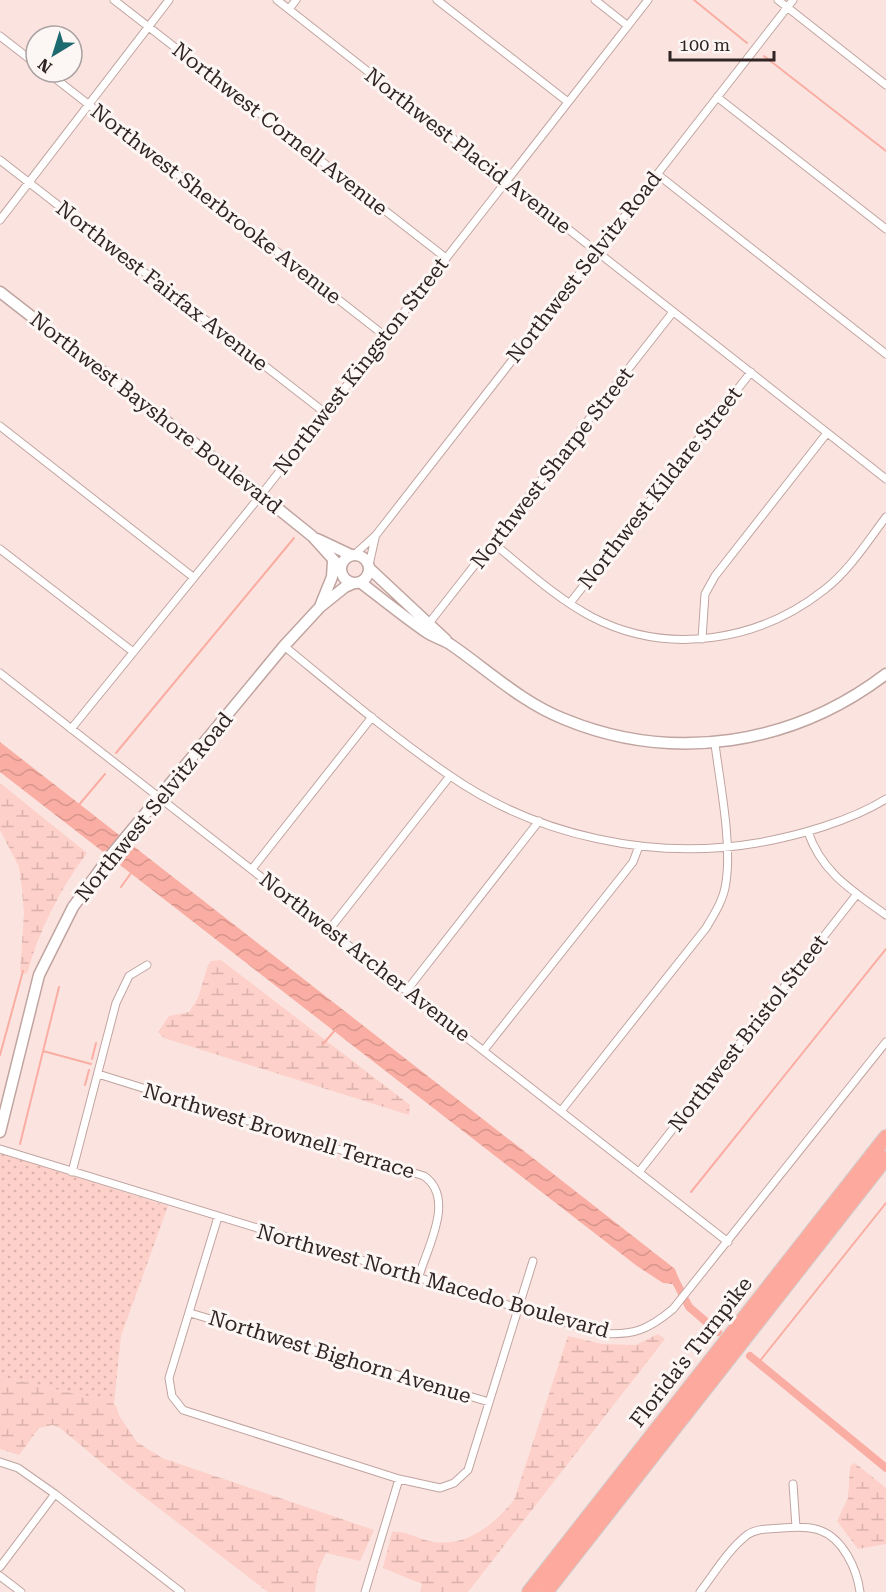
<svg xmlns="http://www.w3.org/2000/svg" width="886" height="1592" viewBox="0 0 886 1592" font-family="'Roboto Serif',serif">
<defs>
<pattern id="grass-dots" width="8" height="8" patternUnits="userSpaceOnUse" patternTransform="scale(1.5)"><rect width="8" height="8" fill="#fdd0c9"/><path d="M2 2h.1M6 6h.1" fill="none" stroke="#d9b2ac" stroke-width="1.8" stroke-linecap="round"/></pattern>
<pattern id="wetland-marsh" width="20" height="14" patternUnits="userSpaceOnUse" patternTransform="scale(1.5)"><rect width="20" height="14" fill="#fdd0c9"/><path d="M1 5h8M5 5V1M11 12h8M15 12V8" fill="none" stroke="#d9b2ac"/></pattern>
<pattern id="water-waves" width="16" height="10" patternUnits="userSpaceOnUse" patternTransform="scale(1.5)"><rect width="16" height="10" fill="#faada2"/><path d="M0 5q4-4 8 0t8 0" fill="none" stroke="#d7958b"/></pattern>
</defs>
<rect width="100%" height="100%" fill="#fbe4e0"/>
<path fill="url(#grass-dots)" d="M0,1153L168,1206L121,1336L114,1404L106,1398L79,1395L0,1376Z"/>
<path fill="url(#wetland-marsh)" d="M0,783L87,853C60,889 39,930 27,974L20,972L24,913L22,890L19,867L0,830Z
M221,960L410,1105L409,1115L164,1038L158,1032L169,1016L189,1012L198,998L208,965L211,961Z
M658,1334L665,1339L468,1592H420L422,1584L383,1568L392,1532C404,1530 417,1538 429,1541C464,1549 493,1526 514,1500L568,1336L602,1344L636,1345Z
M0,1376L79,1395L106,1398L116,1406L120,1417L137,1442L162,1458L374,1530L360,1561L326,1553L318,1570L315,1592H268L126,1483L60,1428L53,1425L39,1428L19,1455L0,1449Z
M855,1463L886,1488V1544L858,1549L837,1521L848,1498L850,1466Z"/>
<path fill="url(#water-waves)" d="M0,742L675,1269L681,1285L663,1283L637,1266L0,772Z"/>
<g fill="none" stroke-linecap="round" stroke-linejoin="round">
<path stroke="#faada2" stroke-width="2" d="M694,0L747,43
M764,56L886,151
M116,753L294,538
M78,806L105,774
M121,887L131,873
M323,1044L336,1029
M43,1051L91,1064
M0,1055L23,971
M92,1059L96,1043
M85,1085L89,1070
M20,1144L59,987
M691,1192L886,949
M759,1362L886,1203"/>
<path stroke="#faada2" stroke-width="8" d="M673,1276L689,1307L718,1332
M750,1356L886,1468"/>
<g stroke="#c0a4a0" stroke-width="9">
<path id="street" d="M114,0L446,258
M277,0L886,479
M437,0L568,102
M595,0L628,26
M778,0L886,85
M289,9L296,0
M0,36L36,64
M47,72L385,336
M717,97L886,229
M0,160L324,412
M657,174L886,354
M0,220L169,0
M0,426L193,577
M493,543C524,568 556,598 592,617C667,656 758,642 824,590C849,571 867,542 886,517
M0,549L132,651
M354,555L376,535L793,0
M369,565L375,538
M570,603L751,372
M430,622L673,312
M702,639L705,594L715,576L827,433
M284,646C338,690 392,736 449,775C536,836 653,861 757,843C797,836 851,821 886,799
M0,673L728,1242
M71,729L261,495L648,0
M808,832C822,873 853,891 886,915
M252,869L372,717
M329,930L450,776
M407,990L539,821
M484,1050L633,862L639,846
M98,1074L424,1176C456,1198 427,1248 419,1276
M561,1111L706,928C715,913 724,899 726,882C732,842 720,784 715,744
M0,1149L599,1333C633,1336 648,1330 673,1309L886,1042
M72,1172L116,1003L129,976L147,965
M639,1172L857,894
M218,1217L169,1378L172,1396L183,1410L399,1479L440,1488L454,1483L468,1470L533,1261
M190,1313L489,1402
M0,1462L18,1468L55,1494L181,1592
M793,1484L796,1527
M0,1567L55,1494
M0,1576L21,1592
M365,1592L399,1479
M700,1592C714,1574 728,1550 747,1535C757,1528 770,1529 782,1528C793,1527 808,1526 819,1530C843,1538 857,1569 860,1592"/>
</g>
<g stroke="#c0a4a0" stroke-width="13">
<path id="secondary" d="M0,292L261,495L312,536L341,568
M317,539L351,555
M341 569a14 14 0 1 1 28 0a14 14 0 1 1-28 0Z
M370,569L446,640
M360,582C382,599 403,616 426,632C433,637 442,639 450,644C488,670 521,702 564,719C673,764 793,745 886,674
M321,604L332,577L333,561
M0,1132L39,975L73,907L107,860L284,646L320,607L345,587L354,583"/>
</g>
<g stroke="#d1cfcf" stroke-width="16">
<path id="highway" d="M529,1592L886,1137
M546,1592L886,1158"/>
</g>
<use href="#street" stroke="#fff" stroke-width="7"/>
<use href="#secondary" stroke="#fff" stroke-width="10"/>
<use href="#highway" stroke="#fda99d" stroke-width="14"/>
</g>
<g text-anchor="middle" stroke-width="6" stroke-linejoin="round" paint-order="stroke">
<g font-size="21" fill="#302524" stroke="#fcf6f5">
<text transform="translate(280 129) rotate(38)" y="7">Northwest Cornell Avenue</text>
<text transform="translate(468 151) rotate(38)" y="7">Northwest Placid Avenue</text>
<text transform="translate(216 204) rotate(38)" y="7">Northwest Sherbrooke Avenue</text>
<text transform="translate(584 267) rotate(-52)" y="7">Northwest Selvitz Road</text>
<text transform="translate(162 286) rotate(38)" y="7">Northwest Fairfax Avenue</text>
<text transform="translate(361 366) rotate(-52)" y="7">Northwest Kingston Street</text>
<text transform="translate(156 413) rotate(38)" y="7">Northwest Bayshore Boulevard</text>
<text transform="translate(552 468) rotate(-52)" y="7">Northwest Sharpe Street</text>
<text transform="translate(660 488) rotate(-52)" y="7">Northwest Kildare Street</text>
<text transform="translate(154 807) rotate(-51)" y="7">Northwest Selvitz Road</text>
<text transform="translate(365 957) rotate(38)" y="7">Northwest Archer Avenue</text>
<text transform="translate(748 1033) rotate(-52)" y="7">Northwest Bristol Street</text>
<text transform="translate(279 1131) rotate(17)" y="7">Northwest Brownell Terrace</text>
<text transform="translate(433 1281) rotate(16)" y="7">Northwest North Macedo Boulevard</text>
<text transform="translate(691 1352) rotate(-52)" y="7">Florida's Turnpike</text>
<text transform="translate(340 1357) rotate(17)" y="7">Northwest Bighorn Avenue</text>
</g>
</g>
<g transform="translate(54 54) rotate(218)"><circle r="28" fill="#fcf6f5" stroke="#aaa2a1" stroke-width="1.5"/>
<path d="M0-4.5L10 22L0 15L-10 22Z" fill="#1d6970"/>
<text y="-9" font-size="16" font-weight="bold" text-anchor="middle" fill="#302524">N</text>
</g>
<path d="M670 51v9h104v-9" fill="none" stroke="#302524" stroke-width="3"/>
<text x="679" y="51" font-size="18" fill="#302524" stroke="#fcf6f5" stroke-width="4.5" paint-order="stroke">100 m</text>
</svg>
